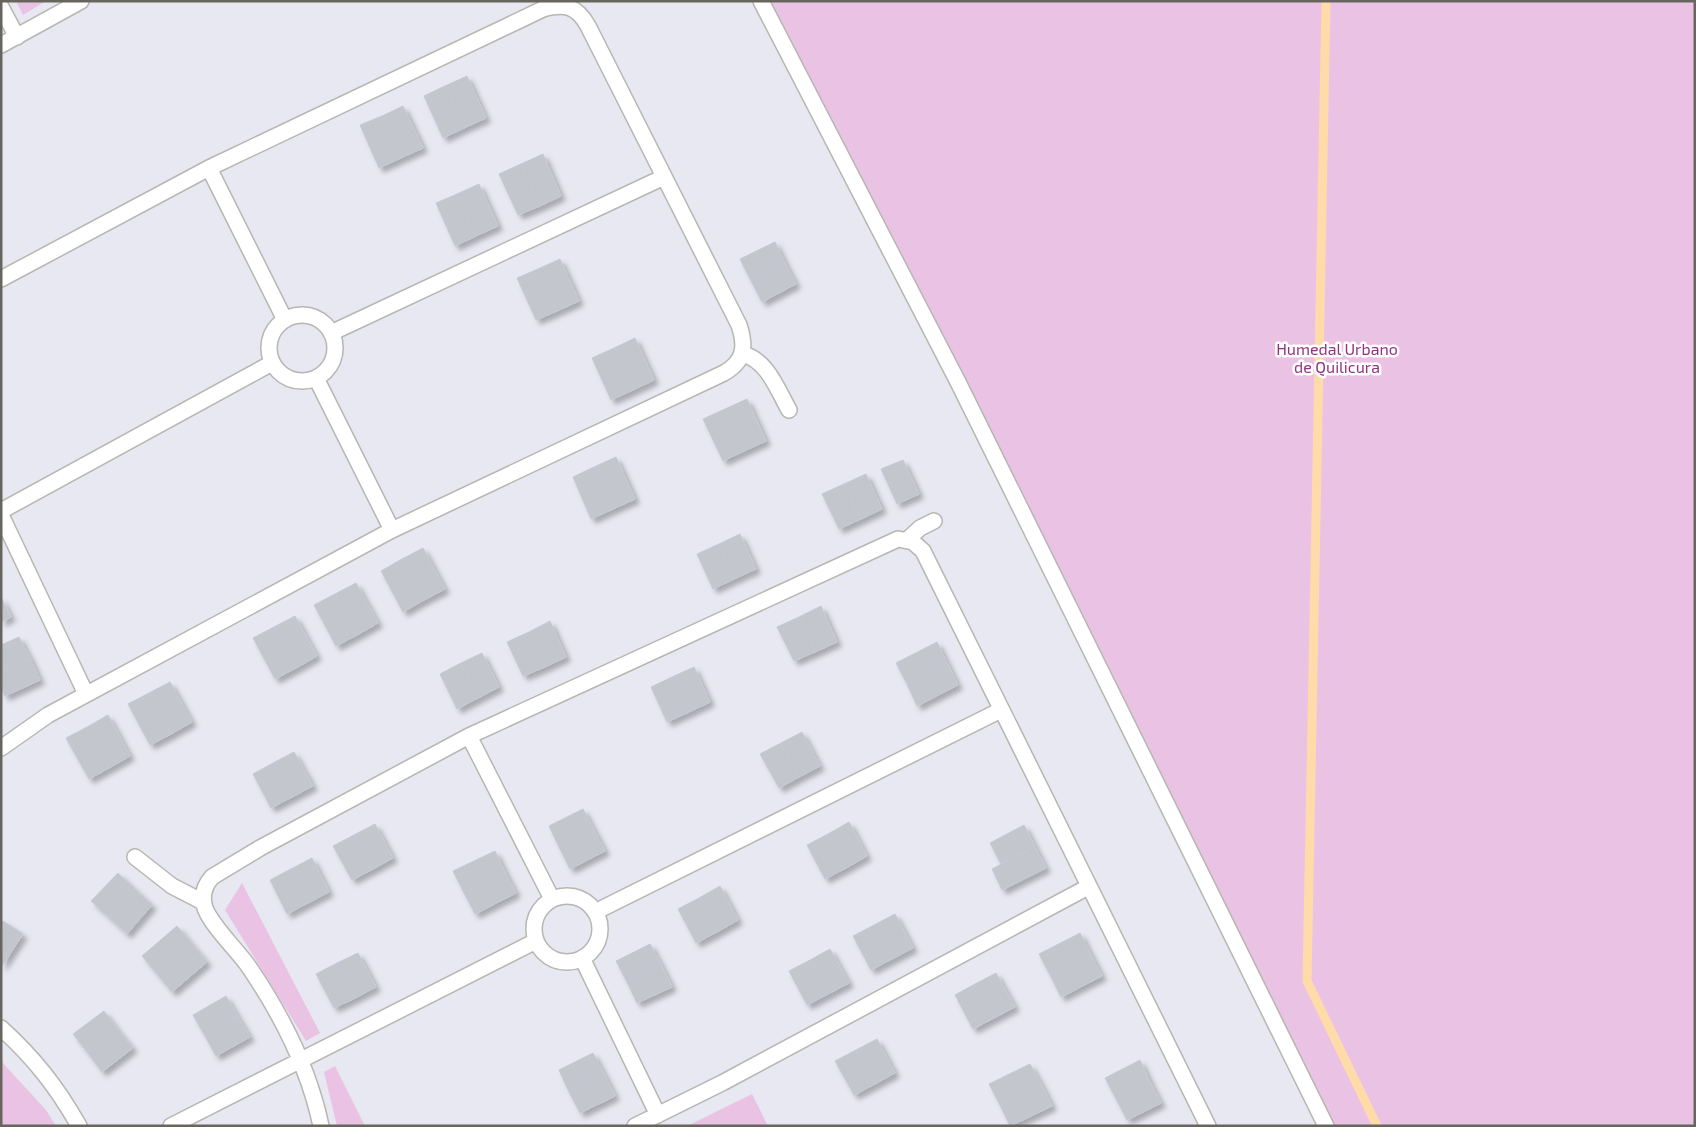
<svg xmlns="http://www.w3.org/2000/svg" width="1696" height="1127" viewBox="0 0 1696 1127" font-family="'Exo 2',sans-serif">
<defs>
<filter id="shadow"><feDropShadow dx="4.5" dy="4.5" stdDeviation="2.5" flood-color="#0004"/></filter>
</defs>
<rect width="100%" height="100%" fill="#e7e8f1"/>
<path fill="#eac3e4" d="M16,1H46L23,15Z
M761,1H1695V1126H1320Z
M242,883L320,1033L306,1041L225,910Z
M1,1061L46,1110L56,1126H1Z
M335,1066L365,1126H337L324,1072Z
M752,1094L768,1126H687Z"/>
<g fill="none" stroke-linecap="round" stroke-linejoin="round">
<path stroke="#ffdbaa" stroke-width="9" d="M1326,1L1307,981L1377,1126"/>
</g>
<path fill="#c3c6cd" stroke="#c5c8d7" filter="url(#shadow)" d="M467,76L486,118L464,128L445,86Z
M445,86L464,128L443,138L424,96Z
M403,106L423,148L401,158L382,116Z
M382,116L401,158L379,168L360,125Z
M543,154L561,196L540,206L521,164Z
M521,164L540,206L518,215L499,174Z
M479,184L498,226L476,236L457,194Z
M457,194L476,236L455,246L436,203Z
M775,242L785,263L751,281L740,259Z
M560,259L579,301L557,311L538,269Z
M785,263L796,284L762,302L751,281Z
M538,269L557,311L536,320L517,278Z
M635,338L654,380L633,390L614,348Z
M614,348L633,390L611,400L592,358Z
M747,399L766,441L744,451L725,409Z
M725,409L744,451L723,461L703,419Z
M616,457L635,499L613,509L594,467Z
M903,460L919,494L897,504L881,469Z
M594,467L613,509L591,519L573,477Z
M866,474L882,509L861,519L844,484Z
M844,484L861,519L839,529L822,494Z
M740,534L756,569L734,579L719,544Z
M719,544L734,579L713,589L697,554Z
M423,548L445,589L424,600L402,559Z
M402,559L424,600L403,612L381,571Z
M356,583L378,623L357,635L335,594Z
M335,594L357,635L336,646L314,605Z
M1,597L11,617L1,622Z
M821,606L837,642L815,652L799,617Z
M295,616L317,656L296,668L274,627Z
M799,617L815,652L794,661L777,627Z
M550,621L566,657L545,667L529,632Z
M274,627L296,668L275,679L253,638Z
M529,632L545,667L523,676L507,642Z
M19,637L30,658L1,672V645Z
M937,642L947,663L907,684L896,663Z
M482,653L499,687L478,698L461,663Z
M30,658L40,680L5,696L1,688V672Z
M461,663L478,698L457,709L440,674Z
M947,663L958,685L917,706L907,684Z
M694,667L710,702L689,712L672,677Z
M672,677L689,712L667,722L651,687Z
M170,682L192,722L171,734L149,693Z
M149,693L171,734L150,745L128,704Z
M108,715L130,756L109,768L87,727Z
M87,727L109,768L89,779L66,738Z
M802,732L820,766L799,777L781,743Z
M781,743L799,777L779,788L760,754Z
M294,752L313,786L292,797L273,763Z
M273,763L292,797L271,808L253,774Z
M583,809L594,830L559,847L549,826Z
M849,822L867,856L846,868L828,834Z
M375,824L393,858L373,869L354,835Z
M1024,825L1035,847L1001,864L990,843Z
M594,830L605,851L570,869L559,847Z
M828,834L846,868L825,879L807,845Z
M354,835L373,869L352,880L333,846Z
M1035,847L1046,868L1002,890L992,869Z
M495,851L505,872L464,893L453,871Z
M312,858L329,892L308,903L291,869Z
M291,869L308,903L287,914L270,880Z
M505,872L516,893L475,914L464,893Z
M118,873L135,889L109,917L91,901Z
M720,886L738,920L717,932L699,898Z
M135,889L152,905L127,934L109,917Z
M699,898L717,932L696,943L678,909Z
M895,914L913,948L892,959L874,925Z
M3,921L23,934L2,966L1,924Z
M874,925L892,959L871,970L853,936Z
M177,926L192,944L157,974L142,956Z
M1080,933L1091,955L1050,975L1039,954Z
M192,944L207,962L172,992L157,974Z
M650,944L661,965L627,982L616,961Z
M830,949L849,983L828,994L810,960Z
M358,953L376,987L355,998L337,963Z
M1091,955L1102,976L1061,997L1050,975Z
M810,960L828,994L807,1005L789,971Z
M337,963L355,998L334,1008L316,974Z
M661,965L672,987L637,1003L627,982Z
M996,973L1015,1007L994,1018L975,984Z
M975,984L994,1018L973,1029L955,995Z
M226,996L238,1017L205,1036L193,1015Z
M104,1011L118,1030L88,1053L73,1034Z
M238,1017L250,1037L216,1056L205,1036Z
M118,1030L133,1048L102,1072L88,1053Z
M877,1039L895,1073L875,1084L856,1050Z
M856,1050L875,1084L854,1095L835,1061Z
M593,1053L604,1074L569,1092L559,1070Z
M1140,1060L1150,1082L1116,1099L1105,1078Z
M1030,1064L1041,1084L1000,1105L989,1084Z
M604,1074L615,1096L580,1113L569,1092Z
M1150,1082L1161,1103L1127,1120L1116,1099Z
M1041,1084L1052,1106L1010,1126L1000,1105Z"/>
<g fill="none" stroke-linecap="round" stroke-linejoin="round">
<g stroke="#b7b6b0" stroke-width="18">
<path id="street" d="M761,1L958,382L1326,1126
M1,7L17,37
M1,45L81,1
M209,168L285,320
M1,279L209,168L543,9C565,3 577,6 588,26L739,325C746,346 745,361 724,373L392,530L48,715L1,748
M269 348a33 33 0 1 1 66 0a33 33 0 1 1-66 0Z
M331,333L664,177
M743,354C768,361 777,389 789,410
M316,378L392,530
M1,511L272,363
M1,515L86,694
M907,540L920,528L934,521
M469,736L552,899
M135,857L172,886L203,902
M534 929a33 33 0 1 1 66 0a33 33 0 1 1-66 0Z
M595,912L1001,710
M582,958L658,1115
M1,1028C34,1058 57,1087 79,1126
M171,1126L536,941
M321,1126C309,1069 281,1014 249,967C237,950 211,925 205,908C201,896 204,886 212,877L260,848L469,736L898,539L913,542L923,551L1208,1126
M635,1126L722,1083L1088,887"/>
</g>
<use href="#street" stroke="#fff" stroke-width="15"/>
</g>
<g text-anchor="middle" stroke-width="5" stroke-linejoin="round" paint-order="stroke">
<g font-size="16" fill="#923480" stroke="#fff">
<text x="1337" y="355">Humedal Urbano<tspan x="1337" dy="18">de Quilicura</tspan></text>
</g>
</g>
<rect width="1696" height="1127" fill="none" stroke="#68655e" stroke-width="5"/>
</svg>
